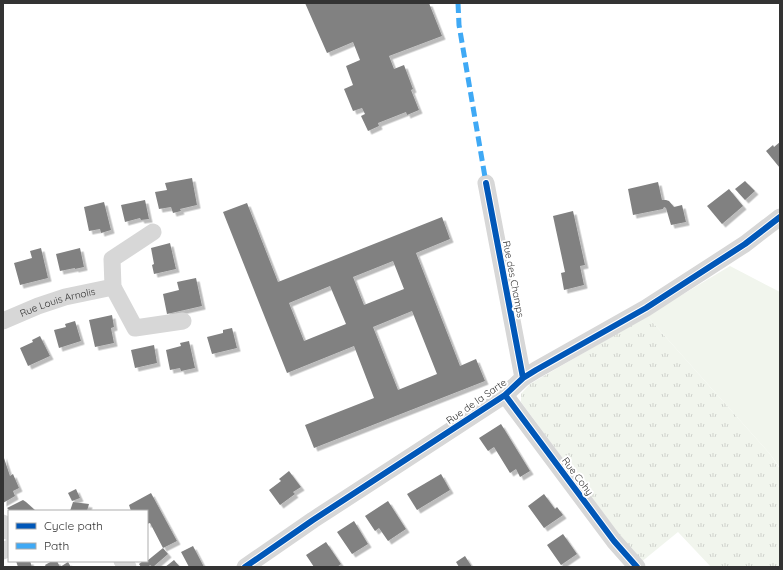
<svg xmlns="http://www.w3.org/2000/svg" width="783" height="570" viewBox="0 0 783 570" font-family="Quicksand,sans-serif">
<defs>
<pattern id="grass-tufts" width="24" height="20" patternUnits="userSpaceOnUse"><rect width="24" height="20" fill="#f1f5ed"/><path d="M3 7l-1-3M5 7V3M7 7l1-3M15 17l-1-3M17 17v-4M19 17l1-3" fill="none" stroke="#cfd2cc"/></pattern>
<filter id="shadow"><feDropShadow dx="3.5" dy="3.5" stdDeviation="0" flood-color="#0004"/></filter>
</defs>
<rect width="100%" height="100%" fill="#fff"/>
<path fill="url(#grass-tufts)" d="M647,316L770,454L780,469V567H711L678,532L640,563L521,402V394L530,384Z"/>
<path fill="#f1f5ed" d="M730,266L780,292V468L770,454L647,316Z"/>
<path fill="#818181" fill-rule="evenodd" filter="url(#shadow)" d="M305,3H429L442,36L389,56L394,69L404,65L413,89L411,90L419,110L407,115L406,112L378,123L379,126L368,131L361,116L365,114L362,108L353,111L344,89L353,85L346,66L360,60L353,42L327,53Z
M780,142V168L766,151L773,145L774,147Z
M192,178L197,205L180,209L181,211L173,213L171,207L159,209L155,192L167,190L165,183Z
M745,181L755,191L745,200L735,189Z
M658,182L662,200H666L669,201L674,207L682,205L686,222L671,225L666,208L664,207L663,209L633,215L628,189Z
M729,189L743,206L722,224L707,206Z
M145,200L149,219L141,220L140,218L125,222L121,205Z
M104,202L111,230L101,233L100,229L89,231L84,207Z
M247,203L278,282L442,217L450,239L416,253L460,366L476,359L485,381L314,448L305,425L374,398L354,346L287,373L223,212ZM393,261L404,289L364,305L353,277ZM330,286L346,324L304,341L289,303ZM412,311L437,374L398,390L373,327Z
M573,211L585,265L580,266L584,285L564,290L561,273L565,272L553,216Z
M170,243L176,269L154,274L152,265L154,264L151,248Z
M41,248L48,278L20,285L14,263L32,258L30,251Z
M80,248L84,267L75,269V268L60,271L56,254Z
M196,278L202,306L167,314L163,294L179,290L177,282Z
M112,315L114,327L111,328L114,343L95,347L89,320Z
M75,321L81,341L59,348L54,330L66,327L65,324Z
M232,328L237,348L212,354L207,337L223,333V330Z
M40,336L50,356L28,366L20,348L33,342L32,340Z
M189,341L195,368L181,371L180,368L170,370L166,350L181,346L180,343Z
M154,345L157,363L135,368L131,350Z
M501,424L530,471L520,477L516,469L510,473L494,447L488,451L479,438Z
M3,455L10,476L13,474L19,488L13,491L15,496L3,503Z
M289,471L301,487L293,492L295,494L280,505L269,490L281,481L279,479Z
M441,474L450,490L417,510L407,494Z
M76,489L80,498L72,501L68,493Z
M151,493L177,541L163,548L150,523L147,524V511H131L129,505Z
M544,494L555,509L557,507L563,515L544,528L528,506Z
M23,500L26,502L36,511H10L7,508Z
M388,501L406,529L388,541L379,528L375,531L365,516Z
M73,502L89,504L87,511H70Z
M354,521L368,544L352,554L337,532Z
M563,534L577,554L561,565L547,545Z
M326,542L341,564L337,567H314L306,555Z
M193,546L204,567H189L181,552Z
M163,548L168,554L153,567L150,565L148,567H141L139,564L143,561H147Z
M465,556L472,567H459L456,562Z
M174,560L180,567H165L169,564Z
M16,561H30L32,567H18Z
M52,561H57L60,567L68,562L71,567H46L45,565Z"/>
<g fill="none" stroke-linecap="round" stroke-linejoin="round">
<g stroke="#d7d7d7" stroke-width="17">
<path d="M486,183L523,378"/>
<path d="M153,232L112,259L113,287L135,328L183,321"/>
<path id="s1" d="M3,321L38,306L65,297L113,287"/>
<path d="M505,395L614,541L637,567"/>
<path d="M3,523L9,532"/>
<path d="M3,551L9,548"/>
<path d="M122,561L128,567"/>
<path d="M245,567L313,520L505,395L523,378L536,370L646,308L745,244L780,217"/>
</g>
<path stroke="#3fa9f5" stroke-width="5" stroke-dasharray="10 5" stroke-linecap="butt" d="M458,3L459,25L486,183"/>
<g stroke="#fff" stroke-width="8">
<path id="cycleway" d="M486,183L523,378
M505,395L614,541L637,567
M245,567L313,520L505,395L523,378L536,370L646,308L745,244L780,217"/>
</g>
<use href="#cycleway" stroke="#0057b8" stroke-width="6"/>
</g>
<g text-anchor="middle" stroke-width="4" stroke-linejoin="round" paint-order="stroke">
<g font-size="10" fill="#333" stroke="#fff">
<text transform="translate(514 279) rotate(79)" y="4">Rue des Champs</text>
<text dy="4" stroke="none"><textPath href="#s1" startOffset="58">Rue Louis Arnolis</textPath></text>
<text transform="translate(476 401) rotate(-35)" y="4">Rue de la Sarte</text>
<text transform="translate(578 476) rotate(53)" y="4">Rue Cohy</text>
</g>
</g>
<rect width="783" height="570" fill="none" stroke="#333333" stroke-width="8"/>
<rect x="8" y="510" width="140" height="52" fill="#ffffff" stroke="#adadad"/>
<rect x="16" y="523" width="20" height="6" fill="#0057b8" stroke="#adadad"/>
<text x="44" y="530" font-size="12" fill="#333333">Cycle path</text>
<rect x="16" y="543" width="20" height="6" fill="#3fa9f5" stroke="#adadad"/>
<text x="44" y="550" font-size="12" fill="#333333">Path</text>
</svg>
